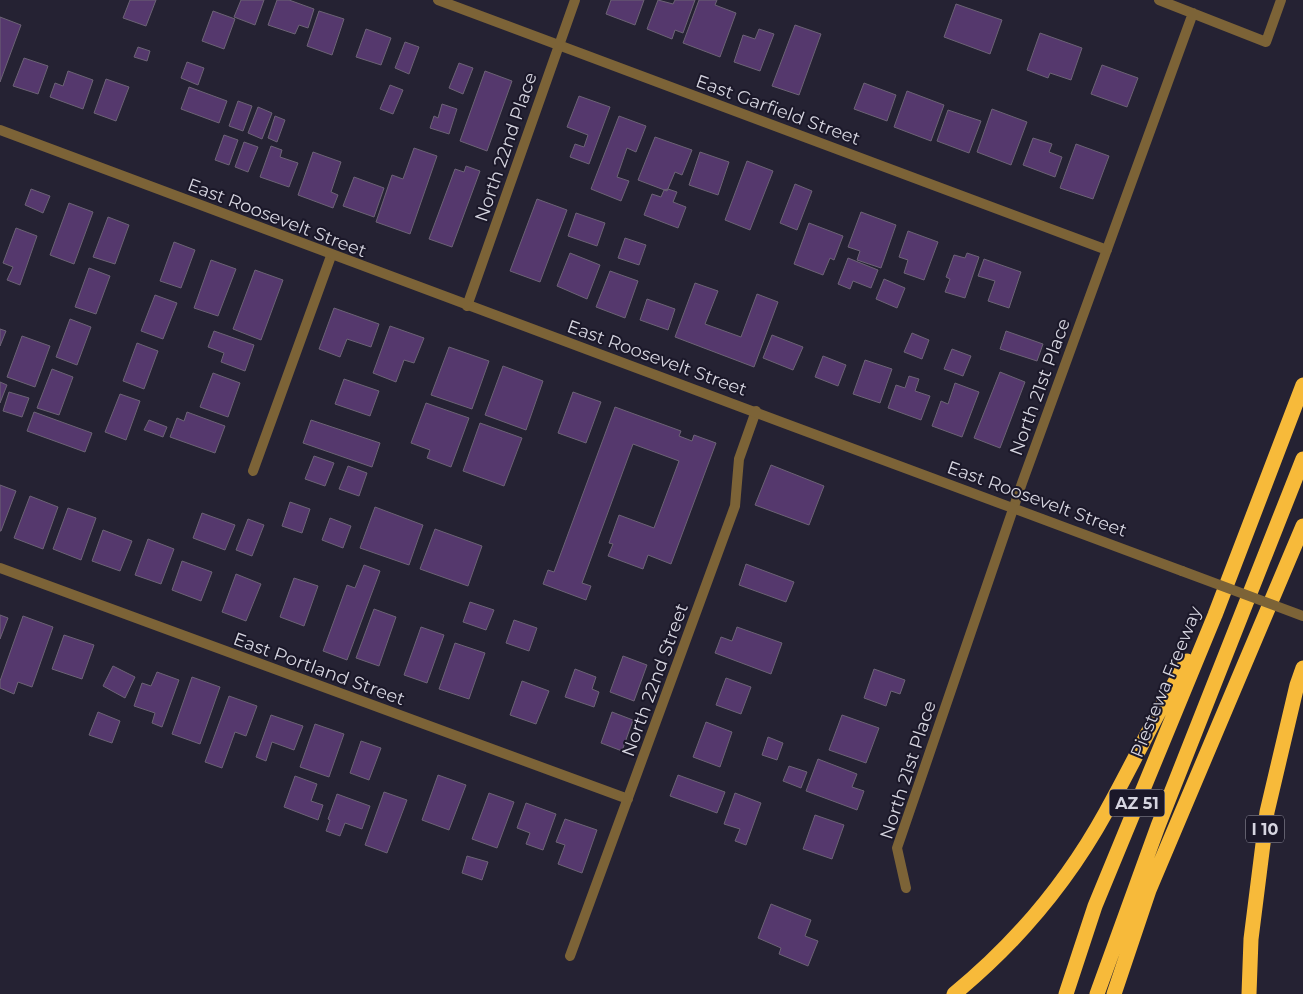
<svg xmlns="http://www.w3.org/2000/svg" width="1303" height="994" viewBox="0 0 1303 994" font-family="Montserrat,sans-serif">
<rect width="100%" height="100%" fill="#252233"/>
<path fill="#55386d" stroke="#6c6375" d="M130,0H156L146,26L123,18Z
M241,0H264L255,25L234,17Z
M277,0H289L314,9L308,28L299,25L295,34L268,25Z
M611,0H644L635,25L606,14Z
M658,0L673,4L675,0H695L683,33L675,30L672,39L647,29Z
M699,0H717L715,5L736,13L720,57L683,43Z
M956,4L1002,20L990,54L944,37Z
M213,11L235,19L224,49L202,41Z
M319,11L344,19L332,55L307,46Z
M0,17L21,25L0,82Z
M795,25L821,34L799,95L772,86Z
M366,29L391,38L381,65L356,57Z
M759,29L774,34L760,71L734,62L743,35L755,39Z
M1040,33L1082,48L1071,80L1050,73L1048,78L1027,70Z
M405,42L419,47L409,74L395,68Z
M138,47L150,51L147,61L134,57Z
M24,58L48,66L38,94L13,86Z
M187,62L204,68L198,85L181,78Z
M459,63L473,68L463,94L449,88Z
M1102,65L1138,78L1127,107L1091,94Z
M68,71L93,80L83,109L50,97L55,83L63,86Z
M485,71L512,81L487,151L460,141Z
M106,79L129,87L116,121L94,113Z
M864,83L896,95L887,121L854,109Z
M390,85L403,90L393,114L380,109Z
M189,87L227,101L219,123L181,109Z
M907,91L944,105L931,141L894,127Z
M579,96L610,107L589,164L570,157L575,144L584,147L588,135L567,127Z
M238,101L252,106L243,131L229,126Z
M442,104L457,109L449,134L430,128L434,116L438,118Z
M258,107L272,113L262,139L248,133Z
M992,109L1027,122L1011,165L977,152Z
M948,110L981,121L969,153L937,141Z
M275,116L285,120L277,142L268,138Z
M619,116L646,126L636,152L627,148L617,177L629,181L621,201L591,189Z
M224,135L238,140L229,165L215,160Z
M655,137L692,150L682,175L675,172L667,191L638,180Z
M1033,138L1052,144L1049,152L1062,157L1055,177L1023,165Z
M244,142L258,147L248,172L235,167Z
M1076,144L1109,156L1093,199L1060,188Z
M271,146L282,150L280,157L298,163L289,187L260,177Z
M414,148L437,156L410,234L376,222L392,175L403,179Z
M313,152L341,162L331,192L338,195L333,208L298,195Z
M700,152L729,162L718,195L689,185Z
M747,161L773,171L750,230L725,220Z
M466,166L480,171L452,247L429,239L455,169L464,172Z
M354,177L384,188L374,217L343,206Z
M795,184L812,191L797,230L780,223Z
M31,189L50,196L43,213L25,205Z
M668,189L677,192L673,202L686,207L678,228L644,215L652,194L661,197L664,190Z
M537,199L567,210L540,282L510,271Z
M69,203L93,212L74,264L50,255Z
M861,212L896,225L881,268L857,260L860,251L848,247Z
M576,213L605,223L597,246L568,236Z
M108,217L129,225L115,264L93,257Z
M809,223L843,236L834,260L830,258L823,275L794,264Z
M16,228L37,236L20,285L7,280L13,267L3,263Z
M908,231L938,242L924,280L904,273L908,260L899,257Z
M625,238L646,245L639,265L618,258Z
M174,242L195,250L181,288L160,281Z
M570,253L600,265L587,299L557,286Z
M967,253L979,257L965,298L945,292L950,279L946,277L954,255L965,258Z
M848,258L878,270L871,288L853,281L850,289L838,284Z
M984,259L1021,272L1009,308L988,301L995,281L978,276Z
M211,260L236,269L218,316L194,308Z
M89,268L110,276L96,314L75,307Z
M255,270L283,280L261,340L233,329Z
M610,271L638,281L625,318L596,307Z
M884,279L905,288L897,308L876,299Z
M695,283L718,291L705,324L741,337L757,294L778,302L754,367L675,337Z
M155,295L177,303L163,339L141,331Z
M647,299L675,309L668,330L640,320Z
M334,308L379,324L371,347L347,339L340,357L319,349Z
M70,319L91,327L77,365L56,357Z
M390,326L424,338L414,363L404,360L396,382L373,373Z
M0,329L6,331L0,346Z
M214,331L254,345L245,371L221,362L224,353L208,347Z
M1006,331L1043,344L1037,361L1000,349Z
M912,333L929,340L922,359L904,352Z
M772,335L803,347L793,370L763,358Z
M22,336L50,346L35,387L7,377Z
M137,343L158,351L144,389L123,381Z
M449,347L489,361L472,409L431,395Z
M952,349L971,356L963,376L944,369Z
M823,356L846,365L838,386L815,377Z
M865,360L892,369L880,403L853,394Z
M503,366L543,381L526,430L485,415Z
M52,369L73,377L59,415L37,408Z
M1000,372L1025,382L1000,448L974,438Z
M213,373L240,383L228,417L200,407Z
M909,376L919,379L915,391L930,396L921,420L888,408L896,385L905,388Z
M344,379L379,391L370,416L335,404Z
M0,382L7,385L0,403Z
M955,383L979,392L962,437L932,426L941,401L948,404Z
M9,392L29,398L22,417L3,411Z
M573,392L601,402L586,443L558,433Z
M120,394L140,401L126,440L105,432Z
M426,403L469,418L451,467L427,458L430,450L411,443Z
M615,407L681,431L679,436L692,441L694,435L716,443L671,564L648,555L643,569L608,556L613,544L609,543L619,515L654,528L679,461L633,444L582,583L591,586L586,600L543,584L548,570L554,572Z
M34,412L92,433L85,452L27,431Z
M187,412L225,426L215,453L170,437L177,418L184,421Z
M149,420L167,427L163,437L144,430Z
M311,420L380,443L372,467L303,443Z
M480,423L522,438L504,486L463,471Z
M314,456L334,463L325,486L305,479Z
M771,465L824,486L809,525L755,505Z
M348,466L367,473L359,496L339,489Z
M0,485L16,491L1,531H0Z
M30,496L58,507L43,549L14,538Z
M290,502L310,509L302,533L282,526Z
M375,507L423,525L409,565L360,548Z
M68,508L96,518L81,560L53,549Z
M202,513L235,525L225,550L193,538Z
M330,518L351,526L343,548L322,540Z
M248,519L264,525L252,556L236,550Z
M435,529L482,546L468,586L420,569Z
M103,530L132,541L120,571L92,561Z
M148,539L174,549L161,584L135,575Z
M182,561L212,572L201,601L172,590Z
M746,564L794,582L786,602L739,585Z
M364,565L380,571L347,660L323,651L347,585L355,588Z
M236,574L261,584L246,621L222,612Z
M294,578L318,586L304,626L280,617Z
M470,602L494,610L486,630L463,622Z
M374,609L396,617L379,666L356,658Z
M0,615L8,618L0,639Z
M23,616L53,627L32,687L18,682L14,694L0,688V681Z
M514,620L537,628L529,651L506,643Z
M421,627L444,635L427,683L404,675Z
M737,627L782,643L771,674L715,653L721,637L732,641Z
M64,635L94,645L82,679L52,669Z
M455,643L485,653L469,699L439,689Z
M623,656L647,665L634,701L610,692Z
M113,666L135,677L125,698L103,686Z
M575,669L596,677L592,689L599,692L594,707L565,697Z
M874,669L905,680L900,694L891,691L886,706L864,698Z
M157,672L179,680L162,727L152,723L155,713L134,706L142,683L151,686Z
M192,677L220,687L200,744L172,734Z
M726,678L751,687L741,714L716,705Z
M522,681L549,691L536,724L510,715Z
M229,696L257,706L246,736L235,732L222,768L205,762Z
M98,712L120,721L112,743L89,735Z
M612,712L633,720L622,751L601,743Z
M271,715L303,726L294,750L272,742L266,761L256,757Z
M842,715L879,728L866,763L829,750Z
M706,722L732,732L720,767L693,757Z
M315,724L344,734L329,777L300,767Z
M768,737L783,743L777,760L762,755Z
M361,741L381,748L369,780L350,773Z
M818,759L857,774L852,787L864,791L857,810L806,791Z
M789,766L807,772L801,788L783,781Z
M438,775L466,785L449,830L422,820Z
M678,775L725,792L717,813L670,796Z
M295,776L317,784L311,801L323,805L318,820L284,807Z
M384,792L407,800L387,853L365,845Z
M489,793L514,802L497,848L472,839Z
M735,793L761,803L746,845L735,841L740,829L724,824Z
M337,794L370,806L362,829L345,823L340,836L326,831L330,820L328,819Z
M526,803L556,814L543,850L526,844L530,833L517,828Z
M815,815L844,825L832,859L803,849Z
M565,819L597,830L582,873L558,864L565,845L556,842Z
M467,856L488,862L482,880L462,873Z
M771,904L811,920L805,936L818,941L808,966L779,954L781,948L758,938Z"/>
<g fill="none" stroke-linecap="round" stroke-linejoin="round">
<path stroke="#7c6337" stroke-width="10" d="M438,0L1107,250
M1159,0L1266,42L1281,0
M467,306L575,0
M253,471L331,256
M0,568L628,799
M906,888L897,848L1022,483L1193,13
M570,956L735,506L739,459L756,411"/>
<path stroke="#7c6337" stroke-width="10" d="M0,130C393,279 788,424 1182,571"/>
<path stroke="#f7ba3a" stroke-width="15" d="M954,994C1015,944 1068,881 1106,812C1134,762 1158,710 1187,661
M1066,994L1095,906L1215,615L1303,385
M1097,994L1158,826L1303,459
M1114,994L1149,890L1303,526
M1249,994L1251,939L1267,812L1297,685L1303,668"/>
<path stroke="#7c6337" stroke-width="10" d="M1182,571L1303,616"/>
</g>
<g text-anchor="middle" stroke-width="4" stroke-linejoin="round" paint-order="stroke">
<g fill="#1b1829" stroke="#9e9ca9" stroke-width="1">
<rect x="1109.5" y="789.5" width="55" height="27" rx="4"/>
<rect x="1246" y="815.5" width="38" height="27" rx="4"/>
</g>
<g font-size="16" font-weight="bold" fill="#d6d5e0">
<text x="1137" y="809">AZ 51</text>
<text x="1265" y="835">I 10</text>
</g>
<g font-size="18" fill="#d6d5e0" stroke="#1b1829">
<text transform="translate(778 110) rotate(20)" y="6">East Garfield Street</text>
<text transform="translate(506 147) rotate(-71)" y="6">North 22nd Place</text>
<text transform="translate(277 218) rotate(21)" y="6">East Roosevelt Street</text>
<text transform="translate(657 358) rotate(20)" y="6">East Roosevelt Street</text>
<text transform="translate(1040 387) rotate(-70)" y="6">North 21st Place</text>
<text transform="translate(1037 499) rotate(20)" y="6">East Roosevelt Street</text>
<text transform="translate(319 669) rotate(20)" y="6">East Portland Street</text>
<text transform="translate(655 680) rotate(-70)" y="6">North 22nd Street</text>
<text transform="translate(1166 682) rotate(-68)" y="6">Piestewa Freeway</text>
<text transform="translate(908 770) rotate(-72)" y="6">North 21st Place</text>
</g>
</g>
</svg>
